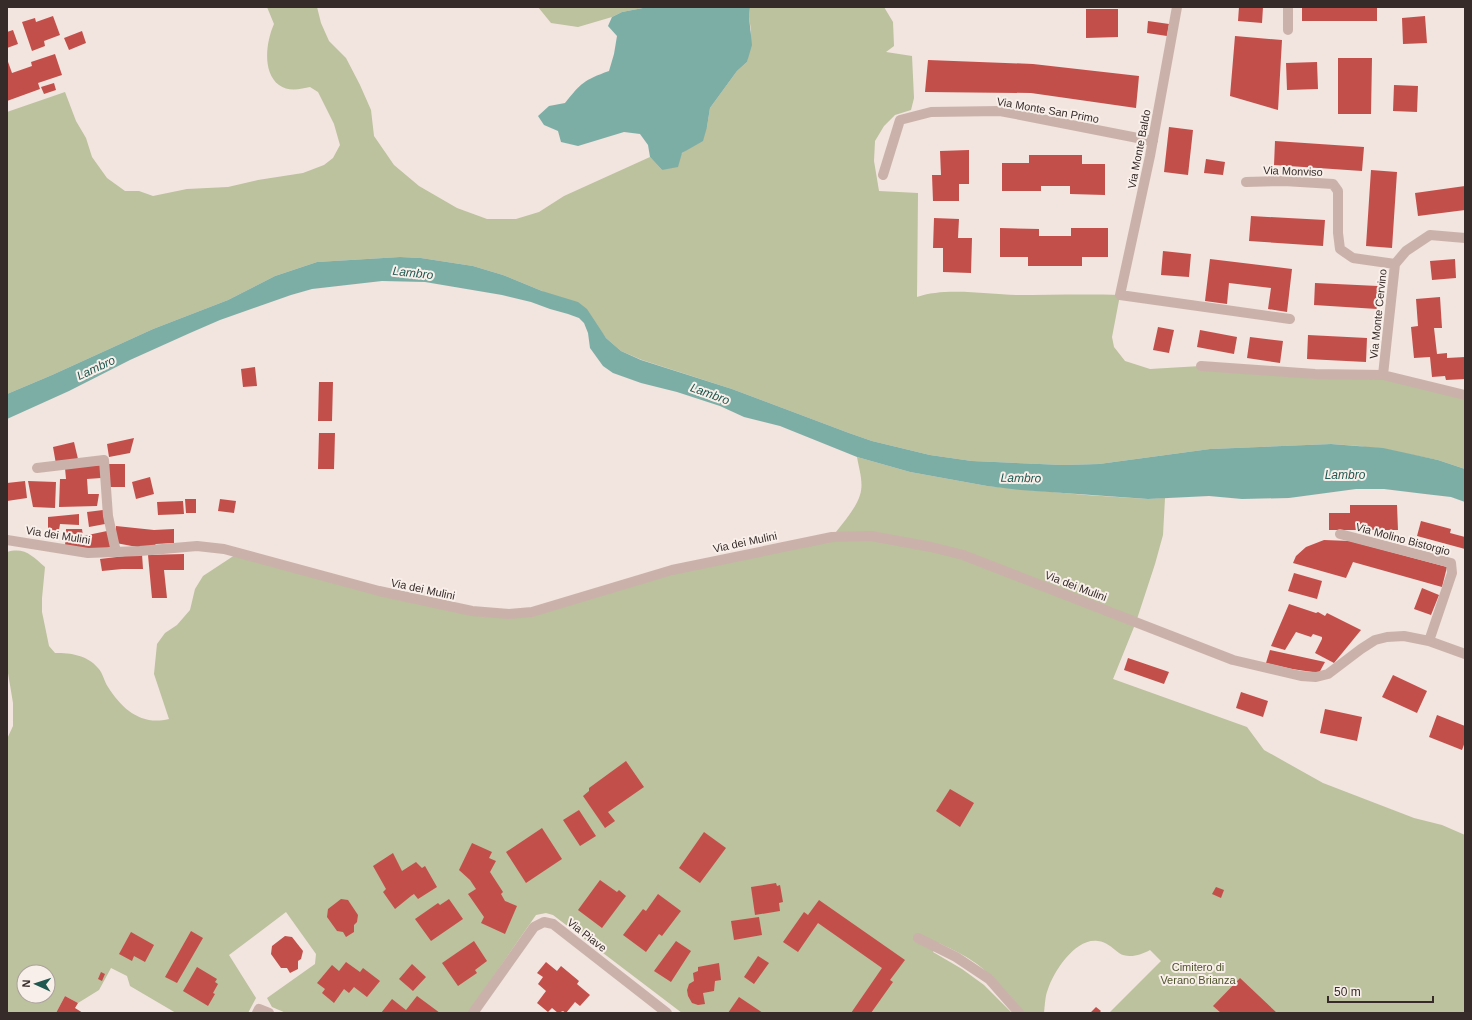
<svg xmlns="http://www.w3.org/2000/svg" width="1472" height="1020" viewBox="0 0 1472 1020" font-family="Helvetica,sans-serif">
<rect width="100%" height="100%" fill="#f2e4de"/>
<path fill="#bcc19e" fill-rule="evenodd" d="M267,7H317L321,23L329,41L346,58L360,85L371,110L374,136L394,165L419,186L457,208L487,219H516L539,212L564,196L650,157L662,170L686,150L707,127L710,108L737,71L747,62L751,30L749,17L750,7H884L893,22L894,46L886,52L912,56L914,98L911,110L895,115L884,126L875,141L874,161L879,191L918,193L917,297C944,287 987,294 1016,295C1050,295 1085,294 1120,295L1112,337L1114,347L1125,361L1150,369L1201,366L1383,375L1465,395V469L1438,460L1413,455L1359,446L1331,444L1210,449L1099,464L1063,465L972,461L930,455L872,441L849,433L732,389L642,360L621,351L606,338L599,329L542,291L503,275L473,266L421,258L400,257L317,262L275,276L228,300L153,329L52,375L7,394V112L65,92L76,121L86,138L92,157L107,178L125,191H139L153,196L187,189L228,187L258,180L303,173L324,165L333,158L340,145L334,124L318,92L310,87C301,89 288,92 279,85C262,72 266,42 274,24Z
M538,7H648L622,12L612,17L578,27L551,23Z
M857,457L910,472L987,486L1086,495L1148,499L1165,498L1163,535L1155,564L1136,622L1113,679L1247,727L1264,750L1323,783L1414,818L1442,825L1465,835V1013H1109L1161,961L1150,950C1141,955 1128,959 1119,953C1111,947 1107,942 1098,941C1076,937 1054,971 1048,989C1045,996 1045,1005 1044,1013H1024C1012,997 997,981 982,968C969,957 953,950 939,943L933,952L962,969L984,985L1012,1013H682L553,915L546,913L536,915L468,1013H286L272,1007L267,998L315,964L316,954L286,912L229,955L256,998L248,1013H176L130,986L127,976L111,968L99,990L78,1003L65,996L56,1013H7V739L13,726V703L7,667V552C25,547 32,556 45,567L42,598V612L49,646L55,653C71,653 87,655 98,668C103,673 104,681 108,687C122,709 141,726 169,719L154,674L157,644L165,633L177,625L190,610L195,589L203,576L238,553L379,591L509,614L602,590L832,537C840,527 857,507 860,495C864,483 859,469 857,457ZM24,972H48V996H24Z"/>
<path fill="#7daea6" d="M648,7H750L749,17L752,45L747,62L737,71L710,108L707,127L703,141L682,153L678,167L662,170L650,157L648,145L640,134L624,132L578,146L561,142L558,131L544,125L538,116L549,106L565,103C581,83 584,80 609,71L614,54L617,36L608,26L612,17L622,12Z
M400,257L421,258L473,266L503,275L542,291L578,302L587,309L606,338L621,351L641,360L732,389L849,433L872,441L930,455L972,461L1063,465L1099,464L1210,449L1331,444L1383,448L1438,460L1465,469V502L1451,497L1425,494L1384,489H1356L1289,498L1242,499L1209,496L1148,499L1021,490L987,486L910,472L857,457L780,426L744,417L720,406L677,392L641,383L613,373L603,366L590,348L588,333L584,323L579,318L568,314L550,309L531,302L502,295L425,282L382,281L312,289L291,295L220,320L190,333L130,360L69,391L7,419V394L52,375L153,329L228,300L275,276L317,262Z"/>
<path fill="#c34f4b" d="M1239,7H1263L1262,23L1238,21Z
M1302,7H1377V21H1302Z
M1086,9H1118V37L1086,38Z
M53,16L60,35L44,41L45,46L32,51L22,22L35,18L36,22Z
M1425,16L1427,43L1403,44L1402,18Z
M1148,21L1169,24L1167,36L1147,33Z
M13,30L18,44L7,48V32Z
M82,31L86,43L69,50L64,38Z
M1235,36L1282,40L1278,110L1230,96Z
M55,54L62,75L38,83L40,89L7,101V59L12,73L32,66L31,62Z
M1338,58H1372L1371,114H1338Z
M928,60L1033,64L1139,76L1136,108L1031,93L925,92Z
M1317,62L1318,89L1287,90L1286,63Z
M54,83L56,90L44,94L41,87Z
M1394,85L1418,86L1417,112L1393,111Z
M1169,127L1193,130L1188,175L1164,172Z
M1275,141L1364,147L1362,171L1274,165Z
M969,150V184H959V201H933L932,175H941L940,151Z
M1029,155H1082V164H1105V195L1070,194V186H1041V191H1002V163H1029Z
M1206,159L1225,162L1223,175L1204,173Z
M1371,170L1397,172L1392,248L1366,246Z
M1465,186V210L1418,216L1415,193Z
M1251,216L1325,220L1323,246L1249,241Z
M934,218L959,219L958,238H972L971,273L943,272V248H933Z
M1000,228L1039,229V236H1071V228H1108V257H1082V266H1028V257H1000Z
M1163,251L1191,254L1189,277L1161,275Z
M1210,259L1292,269L1287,312L1268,309L1271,288L1229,283L1227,304L1205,301Z
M1455,259L1456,278L1432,280L1430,261Z
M1315,283L1378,286L1377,309L1314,305Z
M1440,297L1442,328H1434L1437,354L1447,353V358L1465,357V379L1446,380L1445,376L1432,377L1430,357L1414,358L1411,327L1418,326L1416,299Z
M1158,327L1174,330L1169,353L1153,350Z
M1200,330L1237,337L1234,354L1197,347Z
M1308,335L1367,338L1366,362L1307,359Z
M1250,337L1283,341L1280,363L1247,358Z
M255,367L257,386L243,387L241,369Z
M319,382H333L332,421H318Z
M319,433H335L334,469H318Z
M134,438L130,453L109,457L107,444Z
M74,442L78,459L56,464L53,447Z
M108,464H125V487H108Z
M101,465V478L87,479L88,494H99L97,506L59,507L60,479H66L65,468Z
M150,477L154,494L136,499L132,482Z
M25,481L27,498L7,501V483Z
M28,481L56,482L55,508L33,507Z
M185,499H196V513H186Z
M220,499L236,501L234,513L218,511Z
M183,501L184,514L158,515L157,502Z
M1350,505H1397L1398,530H1329V513H1350Z
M103,510L105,524L89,527L87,512Z
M79,514V525L60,524L59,530L48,531V517Z
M1421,521L1451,529L1450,533L1465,537V549L1417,536Z
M116,526L154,530L174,529V543L156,544L154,546L137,547L116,543Z
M66,529H82L83,536L107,531L111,547L100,550L65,546Z
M1324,540L1350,541L1447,567L1442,587L1353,562L1346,578L1293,563L1296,556L1306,547Z
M142,554L143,569H122L102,571L100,559Z
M184,554V570H164L167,598H152L148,555Z
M1294,573L1322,581L1317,599L1288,591Z
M1422,588L1439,595L1431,615L1414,609Z
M1289,604L1316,613L1318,612L1325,616L1327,613L1361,630L1334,663L1315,653L1322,639V637L1313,634L1311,637L1296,632L1285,650L1271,646Z
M1270,650L1325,662L1319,673L1292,669L1266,663Z
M1128,658L1169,672L1164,684L1124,670Z
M1393,675L1427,691L1417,713L1382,697Z
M1241,692L1268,701L1263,717L1236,708Z
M1325,709L1362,717L1357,741L1320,733Z
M1437,715L1465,726V742L1462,750L1429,737Z
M626,761L644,787L608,812L615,821L605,828L583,796L589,791V788Z
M950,789L974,803L960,827L936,811Z
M579,810L596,836L580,846L563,820Z
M542,828L562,859L526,883L506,852Z
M704,832L726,848L700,883L679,868Z
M472,843L492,852L489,858L496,861L490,872L503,892L501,894L505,901L517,906L505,934L481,923L484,917L468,894L476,889L470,880L459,870Z
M393,853L402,871L416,862L422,868L425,866L437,887L418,899L414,894L411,896L395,909L383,892L386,889L373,866Z
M600,880L617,892L619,890L626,896L602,928L578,910Z
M776,883L777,886L780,885L783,902L779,903L780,911L755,915L751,887Z
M1216,887L1224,890L1221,898L1212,894Z
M658,894L681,911L662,936L659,934L646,952L623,935L643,909L646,911Z
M341,899L348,900L358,915L357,922L354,925V932L346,937L343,932L337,931L327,917L328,909Z
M449,899L463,919L431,941L415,919L438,903L440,905Z
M819,900L905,960L890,980L893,982L871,1013H851L882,968L818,923L798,952L783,942L804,912L808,915Z
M759,917L762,935L734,940L731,921Z
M191,931L203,938L177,983L165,977Z
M131,932L154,945L145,962L134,956L132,961L119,954Z
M285,936L292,937L303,951L301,959L298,961V969L290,973L287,968H281L271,954L272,946Z
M474,941L487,961L475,970L477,973L458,986L442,963Z
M676,941L691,951L671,982L654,971Z
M758,956L769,963L754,984L744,977Z
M346,962L360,972L363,968L380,981L367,997L354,987L349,993L344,989L334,1003L322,993L325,989L317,983L332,965L339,971Z
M546,962L557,971L561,966L579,981L577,984L590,995L580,1006L575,1002L566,1013L563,1011L558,1013L552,1008L548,1012L537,1003L546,991L538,984L543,977L537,973Z
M719,963L721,980L715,981L714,991L703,993L705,1004L698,1005L692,1003L688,996L687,990L689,984L694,981L693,973L698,971V967Z
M412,964L426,977L413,991L399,979Z
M197,967L217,979L215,982L218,984L213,993L215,994L208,1006L183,991Z
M101,972L105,974L102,981L98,979Z
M1240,978L1277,1013H1221L1213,1006Z
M65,996L78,1003L75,1008L83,1013H56Z
M417,996L440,1013H381L392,999L406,1010Z
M739,997L763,1013H728Z
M1096,1007L1101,1011L1099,1013H1090Z"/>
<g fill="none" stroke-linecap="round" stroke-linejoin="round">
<path stroke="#cab2aa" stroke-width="10" d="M1177,7L1150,156L1120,295L1290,319
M1288,30V7
M883,175L900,120L931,112L1000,111L1153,141
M1246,182L1284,181L1333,184L1338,191V233L1340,249L1353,258L1395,264
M1201,366L1315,374L1383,375L1465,395
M1383,375L1395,264L1406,251L1430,235L1465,238
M37,468L104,460L108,516L116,552
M1340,534L1451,563L1452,573L1429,641
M7,540L88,553L140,551L197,546L224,549L379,591L472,611L509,614L532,612L672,570L832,537L871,536L931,547L963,555L1233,660L1301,676L1316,677L1328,674L1361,649L1375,640L1387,637L1404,636L1429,641L1465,654
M918,938L956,957L989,979L1019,1013
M257,1013L259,1009L269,1013
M473,1013L534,927L544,922L553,924L667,1013"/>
</g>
<g text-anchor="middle" stroke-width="4" stroke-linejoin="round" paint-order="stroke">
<g font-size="11" fill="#372b29" stroke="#f9efea">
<text transform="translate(1048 110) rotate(10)" y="4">Via Monte San Primo</text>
<text transform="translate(1139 149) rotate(-79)" y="4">Via Monte Baldo</text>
<text transform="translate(1293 171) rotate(2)" y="4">Via Monviso</text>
<text transform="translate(1378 314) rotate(-84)" y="4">Via Monte Cervino</text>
<text transform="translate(58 535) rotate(9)" y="4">Via dei Mulini</text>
<text transform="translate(1403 539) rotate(15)" y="4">Via Molino Bistorgio</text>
<text transform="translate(745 542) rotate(-12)" y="4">Via dei Mulini</text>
<text transform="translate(1076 586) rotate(21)" y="4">Via dei Mulini</text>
<text transform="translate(423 589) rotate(12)" y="4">Via dei Mulini</text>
<text transform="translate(587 935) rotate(38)" y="4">Via Piave</text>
</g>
<g font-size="11" fill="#4f552d" stroke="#f9efea">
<text x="1198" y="971">Cimitero di<tspan x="1198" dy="13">Verano Brianza</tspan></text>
</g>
<g font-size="12" font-style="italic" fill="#1f5850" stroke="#f9efea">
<text transform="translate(413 273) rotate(6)" y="4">Lambro</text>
<text transform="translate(96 368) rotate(-25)" y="4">Lambro</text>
<text transform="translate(710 394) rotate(20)" y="4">Lambro</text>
<text x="1345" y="479">Lambro</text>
<text transform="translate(1021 478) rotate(1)" y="4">Lambro</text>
</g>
</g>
<rect width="1472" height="1020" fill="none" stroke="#372b29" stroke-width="16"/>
<g transform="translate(36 984) rotate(273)"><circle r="19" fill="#f9efea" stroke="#aba19d"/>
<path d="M0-3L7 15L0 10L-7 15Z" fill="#1f5850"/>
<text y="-6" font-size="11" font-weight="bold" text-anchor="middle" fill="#372b29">N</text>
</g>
<path d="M1328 996v6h105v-6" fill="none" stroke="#372b29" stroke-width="2"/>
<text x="1334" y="996" font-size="12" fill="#372b29" stroke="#f9efea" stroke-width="3" paint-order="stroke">50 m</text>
</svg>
